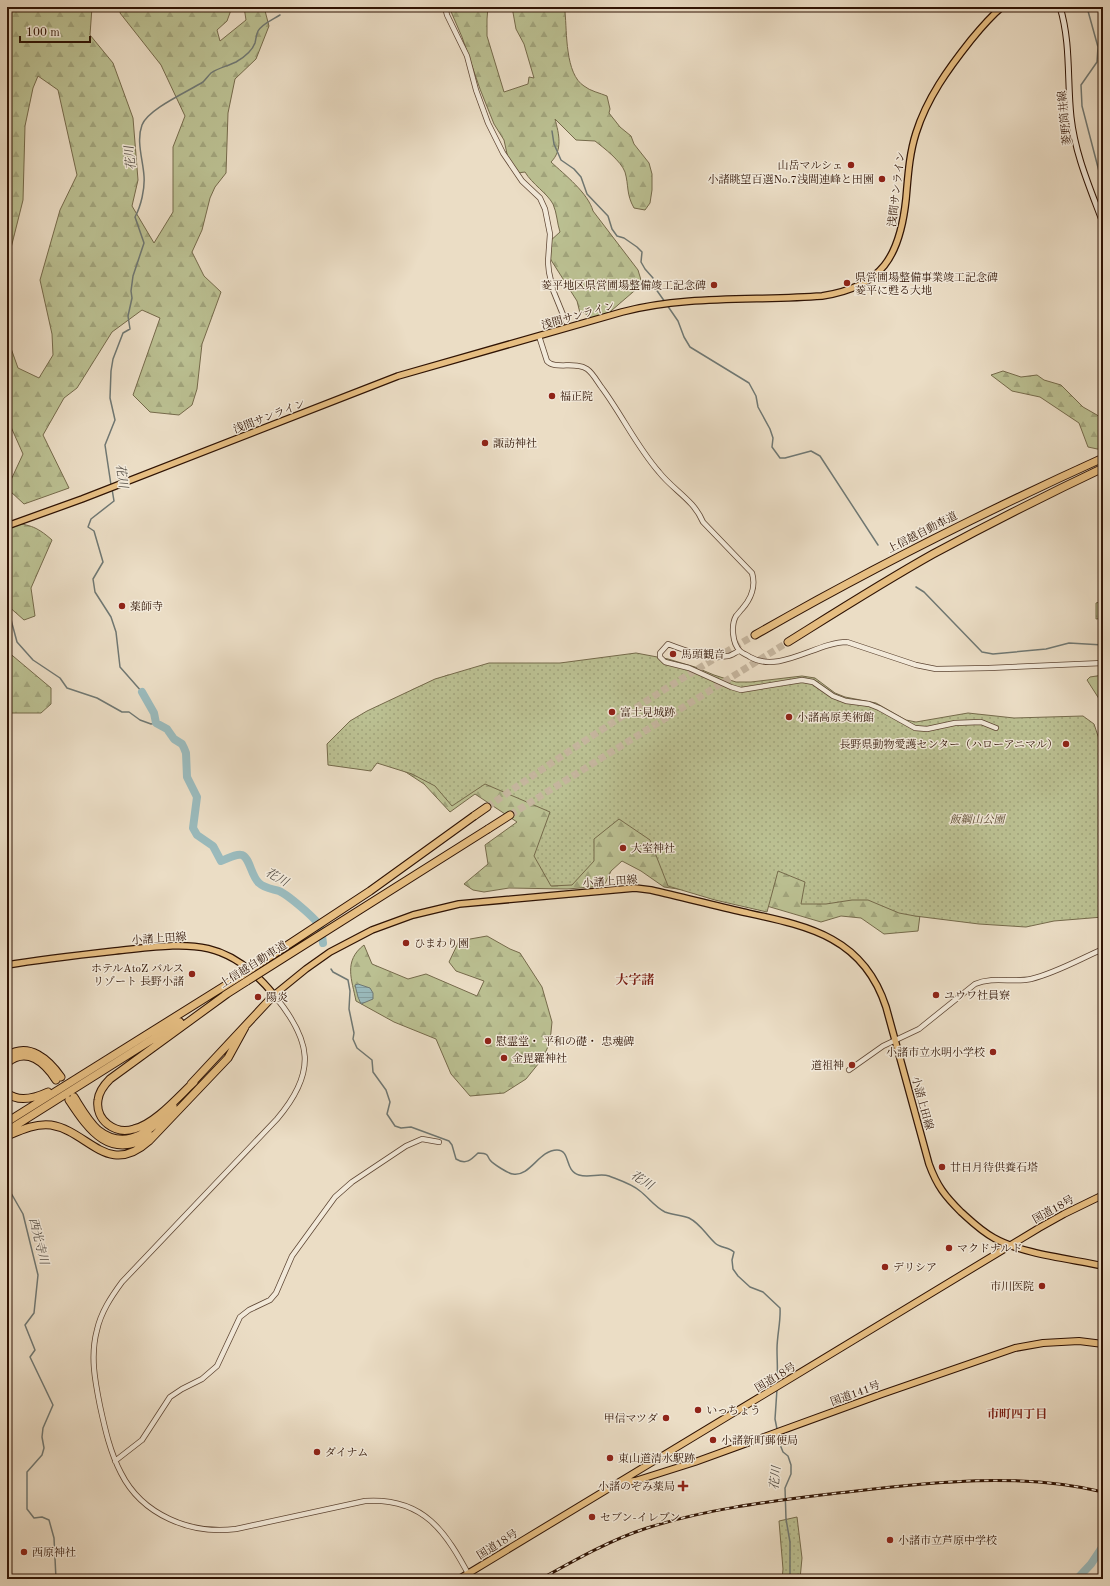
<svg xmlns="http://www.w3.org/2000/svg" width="1110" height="1586" viewBox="0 0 1110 1586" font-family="'Old Standard TT','Noto Serif JP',serif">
<defs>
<pattern id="forest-firs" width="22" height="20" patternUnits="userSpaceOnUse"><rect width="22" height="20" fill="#bbc092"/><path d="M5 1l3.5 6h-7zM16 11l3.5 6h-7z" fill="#a1a47c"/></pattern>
<pattern id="park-dots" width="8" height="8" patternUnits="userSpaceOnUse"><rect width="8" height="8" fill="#bbc092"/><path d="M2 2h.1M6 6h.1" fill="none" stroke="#a1a47c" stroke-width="1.8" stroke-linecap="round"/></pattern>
<pattern id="water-rules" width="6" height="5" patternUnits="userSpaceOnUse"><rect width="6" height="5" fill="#9ababc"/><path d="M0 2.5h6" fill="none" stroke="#859fa0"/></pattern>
</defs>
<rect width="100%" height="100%" fill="#ebddc5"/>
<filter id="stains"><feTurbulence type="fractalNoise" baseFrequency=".005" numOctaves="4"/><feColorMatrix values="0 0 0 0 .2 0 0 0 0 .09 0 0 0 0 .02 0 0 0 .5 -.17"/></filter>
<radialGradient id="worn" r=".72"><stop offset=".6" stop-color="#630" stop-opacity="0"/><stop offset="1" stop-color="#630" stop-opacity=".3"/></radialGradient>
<path fill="url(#forest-firs)" stroke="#756a4b" d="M7,7H92L90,35L113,63L133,118L138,180L132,206L154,243L173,212V147L185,116L161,65L120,13L121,7H207L231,10L227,21L217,30L220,41L246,20L244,7H264L269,26L256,59L235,79L228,113L226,173L215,187L210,198L202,230L192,252L204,276L221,292L202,344L197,389L192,405L179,415L150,412L133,395L160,318L142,310L112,332L77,388L64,398L43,435L69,488L24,504L10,491V482L23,454L7,418V337L18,368L39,378L53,355L52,334L40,280L60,210L77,175L58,90L38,76L33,88L25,126L23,200L7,264Z
M449,7H488L487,19V36L504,92L528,84L529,77L534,78L524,44L516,29L512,7H560L565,12C567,32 565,74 584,86C590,91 600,93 607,96L610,109L609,113L620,127L631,136L634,144L649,163L652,174V190L650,203L645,210L634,208C626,194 629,186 625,172C621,161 604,148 595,141L576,140L555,119C559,134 563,150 551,162C565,175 588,193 593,211L638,270L641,280L640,286L604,317L592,321L584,312L580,313L577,301L551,260L547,249L549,242L560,232C557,223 557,213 553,204C547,193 532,184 525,172L518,173L509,163L504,140L494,124L480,89L462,37Z
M1003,371L1021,377L1037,375L1044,380L1061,385L1083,407L1097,415L1102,420L1099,435L1102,450L1088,447L1079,423L1040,397L1012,391L991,375Z
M7,522C29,525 35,525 52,540L31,588L35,616L24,620L7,605Z
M1103,601V618L1096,619V603Z
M7,651L51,688V704L41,713H8L7,711Z
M448,675L475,683L924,883L918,931L884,934L861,918L841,916L821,922L760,904L713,894L664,887L641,871L622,861L611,871L604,886L567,889L509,888L484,892L473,890L464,884L488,864L485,845L517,822L475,794L450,812L424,784L392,763L378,709L414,689Z
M1103,675V705L1087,680L1090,677Z
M487,936L510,949L520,953L542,987L552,1022L550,1042L543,1058L526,1079L504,1093L470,1096L451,1074L436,1039L394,1022L356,1001C352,980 343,961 364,945L372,964L408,979L426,974L477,996L484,981L456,971L449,962L459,941Z"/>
<path fill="url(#park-dots)" stroke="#756a4b" d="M636,653L668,659L695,667L714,675L736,682H751L802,676L815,678L835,693L845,697L876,703L906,720L916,722L968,713L1014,718L1083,716L1094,724L1103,751V917L1054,921L1026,927L979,924L915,916L899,913L868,900H852L826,904H801L805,882L778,871L767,912L715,900L668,886L650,840L619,819L594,839V861L572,885L551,886L534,856L550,812L485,784L452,806L435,786L412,774L377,763L371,771L328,765L327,744L350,721L367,711L435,679L489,663H560Z
M797,1517L802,1558L800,1579H782L783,1569L779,1521Z"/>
<path fill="url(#water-rules)" stroke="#6f7772" d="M358,984L370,988L373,993V999L361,1004L358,997L355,985Z"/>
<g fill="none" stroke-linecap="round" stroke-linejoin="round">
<path stroke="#6f7772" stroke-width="1.5" d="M1085,7L1088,11L1098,47L1097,62L1081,85L1082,106L1101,179
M288,10L291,7
M552,131L554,144L561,160L574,169L581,177L587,194L608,216L612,229L617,236L624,238L637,247L642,252L641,262L645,269L653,278V285L665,302
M667,305L678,321L684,337L690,347L749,383L756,396L758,407L770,429L773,438L772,447L780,458H785L811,451L820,456L878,545
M111,485L105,445L115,420L110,398L111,371L113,359L123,333L130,329L128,316L132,298L131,291L133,276L144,243L135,217C141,206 145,189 144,176C143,160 136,141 142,125C148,109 187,92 203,82C206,79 208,76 211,73C218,68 228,66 236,62C243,58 252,51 255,43C256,39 256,35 258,31C262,24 272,20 280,15
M112,489L114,501L91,519L88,527L94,531L103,562L93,579L95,592L111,617L116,632L120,667L142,692
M916,587L924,592L982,652L993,654L1046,649L1069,643L1103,645
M7,614L10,616L17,642L33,660L60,678L67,688L97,698L122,712H129L140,720L151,724L156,723
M331,969L333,972L348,980L350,991L349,1009L354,1033L353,1039L357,1048L372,1060L373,1072L386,1090L390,1102L387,1114L395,1126L401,1128L411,1127L449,1141L452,1145L456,1159C466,1165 471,1160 478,1153C481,1153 485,1153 487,1155C488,1156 489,1159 490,1160C493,1164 509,1174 513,1174C530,1177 539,1150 557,1150C571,1150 564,1171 579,1175C589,1178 600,1173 609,1176C619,1180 632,1184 640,1191C648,1197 655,1207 665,1212C673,1215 681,1215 689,1218C701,1224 706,1235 715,1243C720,1248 729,1247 734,1252L732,1260L733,1269L738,1276L750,1287L763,1292L780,1308C781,1321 777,1335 777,1349C777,1361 778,1371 777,1384
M7,1186L23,1214L38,1275L34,1313L25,1325L35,1350L30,1357L53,1405L43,1428L42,1437L44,1448L42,1455L27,1472V1509L34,1518L42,1517L49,1520L54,1538L56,1579
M777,1389L775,1419L777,1429
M777,1433L781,1447L783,1452L788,1456L791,1465V1474L785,1488L786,1519L790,1542V1579"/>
<path stroke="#9ababc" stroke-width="8" d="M142,692L154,713L156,723L167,729L174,739L182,744L184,748L186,753L187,777L197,797L193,828L197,835L213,846L221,861C227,859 236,853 242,855C250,858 251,876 259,883C264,888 273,889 279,891C287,894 315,918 319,925C322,930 322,937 323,943
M1077,1579L1091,1564L1103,1546"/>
<path stroke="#c5b59e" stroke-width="7" stroke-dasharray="7 3.5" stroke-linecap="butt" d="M487,807C574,747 663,688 755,635
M510,815L788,642"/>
<g stroke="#5e4634" stroke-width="6">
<path id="tertiary" d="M445,7L447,15L467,56L476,90L488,123L503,153L522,181L540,198L545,209L550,234L548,262L549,272L553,290L566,322
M539,336L547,361C555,370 575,361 587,369C593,373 598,383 602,388C622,415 637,447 659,472C673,490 694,500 703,522L752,573C756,586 751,599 742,609C740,611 738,614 736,616C731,625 732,643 740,651C742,653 747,655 750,657C779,674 817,642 847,642L916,665L936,669L989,668L1103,663
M739,651C736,652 731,656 728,656C708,659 686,651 668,644L660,653V657L665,662L689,668L731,687L741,690L802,680L813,682L833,696L846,701L869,704L879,708L915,728L927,729L955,723L981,722L996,728
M274,995C312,1041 317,1072 277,1119L122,1282C111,1297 101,1312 97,1330C90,1356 95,1381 100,1406C105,1429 110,1452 121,1473C142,1515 191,1535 236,1529L365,1501C424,1497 446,1532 471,1579
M849,1070L883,1046L919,1029L975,984C993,976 1013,983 1031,979C1056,973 1080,959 1103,949
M115,1461L142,1440L170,1397L182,1389L202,1379L217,1366L240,1317L249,1310L270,1300L276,1293L292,1256L335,1197L352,1182L406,1146L422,1139L439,1142"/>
</g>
<g stroke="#2f1304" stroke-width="7">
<path id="secondary" d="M1060,7C1071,43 1067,80 1071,117C1075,154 1090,188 1103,223"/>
</g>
<g stroke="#2f1304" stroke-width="8">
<path id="primary" d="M7,526L82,499L398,376L622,312C687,295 755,301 822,296C882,287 900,256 906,199C908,177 909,155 916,133C927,98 948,69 971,40C980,29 990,17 1002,7
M7,965C43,959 79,955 115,951C185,944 225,934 274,995L306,969L330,952L372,930L413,915L459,904L635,888L651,890C682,897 712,905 743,912C807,926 863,936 886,1007L929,1164C937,1186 945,1196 961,1212C972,1222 981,1231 994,1238C1022,1254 1071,1259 1103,1266"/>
</g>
<g stroke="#2f1304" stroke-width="8">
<path id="trunk" d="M618,1483L635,1481L695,1462L882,1394L1015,1348L1043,1343L1079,1341L1103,1344
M459,1579L1039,1228L1064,1214L1103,1195"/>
</g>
<g stroke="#2f1304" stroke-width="9">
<path id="motorway" d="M755,635C868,570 984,512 1103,458
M788,642C836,612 883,582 933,554C989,524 1046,495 1103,468
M474,816L487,807
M488,829L510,815
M225,995L247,981
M7,1056C29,1041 49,1060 61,1077
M7,1063C27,1046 45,1063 56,1080
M194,1082C178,1097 155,1124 134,1129C115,1135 95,1120 98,1100C99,1091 104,1085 110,1079L228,993
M191,1084L274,995
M7,1093C19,1103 35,1098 48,1092
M74,1097C81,1108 88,1121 98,1130C127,1153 154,1129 173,1106
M69,1100C90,1132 110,1160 151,1136
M7,1122L242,975
M7,1131L180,1022
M7,1136C21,1130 36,1123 51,1125C88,1131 108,1178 149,1141L228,1058L245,1027"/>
</g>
<use href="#tertiary" stroke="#f2e9d9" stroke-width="4.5"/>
<use href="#secondary" stroke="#f2e9d9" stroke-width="5"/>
<use href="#primary" stroke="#e6be82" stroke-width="5.5"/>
<use href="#trunk" stroke="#e6be82" stroke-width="6"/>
<use href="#motorway" stroke="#e6be82" stroke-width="7"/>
<g stroke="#2f1304" stroke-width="3">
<path id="rail" d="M541,1579C575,1560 610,1540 647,1528C710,1508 773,1501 838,1493C925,1483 1016,1471 1103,1492"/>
</g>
<use href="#rail" stroke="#f2e9d9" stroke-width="1.5" stroke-dasharray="4.5" stroke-linecap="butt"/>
<g stroke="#2f1304" stroke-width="9" stroke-linecap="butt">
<path id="motorway-bridge" d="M242,975L370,891L474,816
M247,981L488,829"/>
</g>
<use href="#motorway-bridge" stroke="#e6be82" stroke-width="7"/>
</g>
<g fill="#8f2418" stroke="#f2e9d9" stroke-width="1.5">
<circle cx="851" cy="165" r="4"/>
<circle cx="882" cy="179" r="4"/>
<circle cx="847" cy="283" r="4"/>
<circle cx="714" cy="285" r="4"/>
<circle cx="552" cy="396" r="4"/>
<circle cx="485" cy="443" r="4"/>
<circle cx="122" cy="606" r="4"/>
<circle cx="673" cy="654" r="4"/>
<circle cx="612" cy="712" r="4"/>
<circle cx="789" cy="717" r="4"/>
<circle cx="1066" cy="744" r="4"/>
<circle cx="623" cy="848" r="4"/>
<circle cx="406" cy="943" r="4"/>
<circle cx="192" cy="974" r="4"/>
<circle cx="936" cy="995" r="4"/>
<circle cx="258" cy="997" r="4"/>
<circle cx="488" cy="1041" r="4"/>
<circle cx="993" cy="1052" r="4"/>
<circle cx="504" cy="1058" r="4"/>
<circle cx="852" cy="1065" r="4"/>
<circle cx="942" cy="1167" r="4"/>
<circle cx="949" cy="1248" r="4"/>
<circle cx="885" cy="1267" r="4"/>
<circle cx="1042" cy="1286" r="4"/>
<circle cx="698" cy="1410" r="4"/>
<circle cx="666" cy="1418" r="4"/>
<circle cx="713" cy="1440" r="4"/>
<circle cx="317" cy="1452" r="4"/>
<circle cx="610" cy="1458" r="4"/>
<path d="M681 1480h4v4h4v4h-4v4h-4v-4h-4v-4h4z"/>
<circle cx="592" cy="1517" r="4"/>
<circle cx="890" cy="1540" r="4"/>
<circle cx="24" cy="1552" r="4"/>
</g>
<g text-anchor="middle" stroke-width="3" stroke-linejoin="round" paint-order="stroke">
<g font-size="11" fill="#2f1304" stroke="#f2e9d9">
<text transform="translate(1064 118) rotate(-96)" y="4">菱野筒井線</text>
<text transform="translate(896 189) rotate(-83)" y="4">浅間サンライン</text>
<text transform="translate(578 315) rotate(-16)" y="4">浅間サンライン</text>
<text transform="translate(269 416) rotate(-21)" y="4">浅間サンライン</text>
<text transform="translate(922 532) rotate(-27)" y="4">上信越自動車道</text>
<text transform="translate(610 881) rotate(-4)" y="4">小諸上田線</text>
<text transform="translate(159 938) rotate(-4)" y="4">小諸上田線</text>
<text transform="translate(253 964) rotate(-32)" y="4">上信越自動車道</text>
<text transform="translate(923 1103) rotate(75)" y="4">小諸上田線</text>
<text transform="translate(1053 1209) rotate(-29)" y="4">国道18号</text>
<text transform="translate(775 1377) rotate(-31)" y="4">国道18号</text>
<text transform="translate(855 1393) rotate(-20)" y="4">国道141号</text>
<text transform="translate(497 1544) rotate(-32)" y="4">国道18号</text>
</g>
<g font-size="11" fill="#2f1304" stroke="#f2e9d9" text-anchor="start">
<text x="843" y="169" text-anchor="end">山岳マルシェ</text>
<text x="874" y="183" text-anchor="end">小諸眺望百選No.7浅間連峰と田園</text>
<text x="855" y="281">県営圃場整備事業竣工記念碑<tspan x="855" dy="13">菱平に甦る大地</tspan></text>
<text x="706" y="289" text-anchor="end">菱平地区県営圃場整備竣工記念碑</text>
<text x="560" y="400">福正院</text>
<text x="493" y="447">諏訪神社</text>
<text x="130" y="610">薬師寺</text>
<text x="681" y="658">馬頭観音</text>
<text x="620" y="716">富士見城跡</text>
<text x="797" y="721">小諸高原美術館</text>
<text x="1058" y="748" text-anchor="end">長野県動物愛護センター（ハローアニマル）</text>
<text x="631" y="852">大室神社</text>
<text x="414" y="947">ひまわり園</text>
<text x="184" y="972" text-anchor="end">ホテルAtoZ バルス<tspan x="184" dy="13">リゾート 長野小諸</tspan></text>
<text x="944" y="999">ユウワ社員寮</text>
<text x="266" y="1001">陽炎</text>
<text x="496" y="1045">慰霊堂・ 平和の礎・ 忠魂碑</text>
<text x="985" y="1056" text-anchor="end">小諸市立水明小学校</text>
<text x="512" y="1062">金毘羅神社</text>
<text x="844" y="1069" text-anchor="end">道祖神</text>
<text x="950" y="1171">廿日月待供養石塔</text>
<text x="957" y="1252">マクドナルド</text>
<text x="893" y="1271">デリシア</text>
<text x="1034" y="1290" text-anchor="end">市川医院</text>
<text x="706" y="1414">いっちょう</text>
<text x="658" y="1422" text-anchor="end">甲信マツダ</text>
<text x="721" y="1444">小諸新町郵便局</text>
<text x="325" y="1456">ダイナム</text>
<text x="618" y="1462">東山道清水駅跡</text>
<text x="675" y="1490" text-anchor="end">小諸のぞみ薬局</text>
<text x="600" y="1521">セブン-イレブン</text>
<text x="898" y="1544">小諸市立芦原中学校</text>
<text x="32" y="1556">西原神社</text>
</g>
<g font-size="11" font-style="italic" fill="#59472f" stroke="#f2e9d9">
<text x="977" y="823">飯綱山公園</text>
</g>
<g font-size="12" font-style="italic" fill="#544d44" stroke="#f2e9d9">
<text transform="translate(130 158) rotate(-96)" y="4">花川</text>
<text transform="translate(122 476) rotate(81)" y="4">花川</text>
<text transform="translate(277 877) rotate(30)" y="4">花川</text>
<text transform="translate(642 1180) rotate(32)" y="4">花川</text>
<text transform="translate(39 1241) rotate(76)" y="4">西光寺川</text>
<text transform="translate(775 1478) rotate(-84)" y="4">花川</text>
</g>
<g font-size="12" font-weight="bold" fill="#7a1f14" stroke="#f2e9d9">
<text x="1017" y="1418">市町四丁目</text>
</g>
<g font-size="13" font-weight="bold" fill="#7a1f14" stroke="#f2e9d9">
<text x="635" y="984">大字諸</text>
</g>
</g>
<rect width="1110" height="1586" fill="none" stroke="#ebddc5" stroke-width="24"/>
<rect x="8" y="8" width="1094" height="1570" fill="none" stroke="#2f1304" stroke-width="2"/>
<rect x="12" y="12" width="1086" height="1562" fill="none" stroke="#2f1304"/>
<path d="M20 36v6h70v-6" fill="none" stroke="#2f1304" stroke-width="2"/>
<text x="26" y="36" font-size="12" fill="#2f1304" stroke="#f2e9d9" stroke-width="3" paint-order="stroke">100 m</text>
<rect width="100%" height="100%" filter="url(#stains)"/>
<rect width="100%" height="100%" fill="url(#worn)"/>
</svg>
